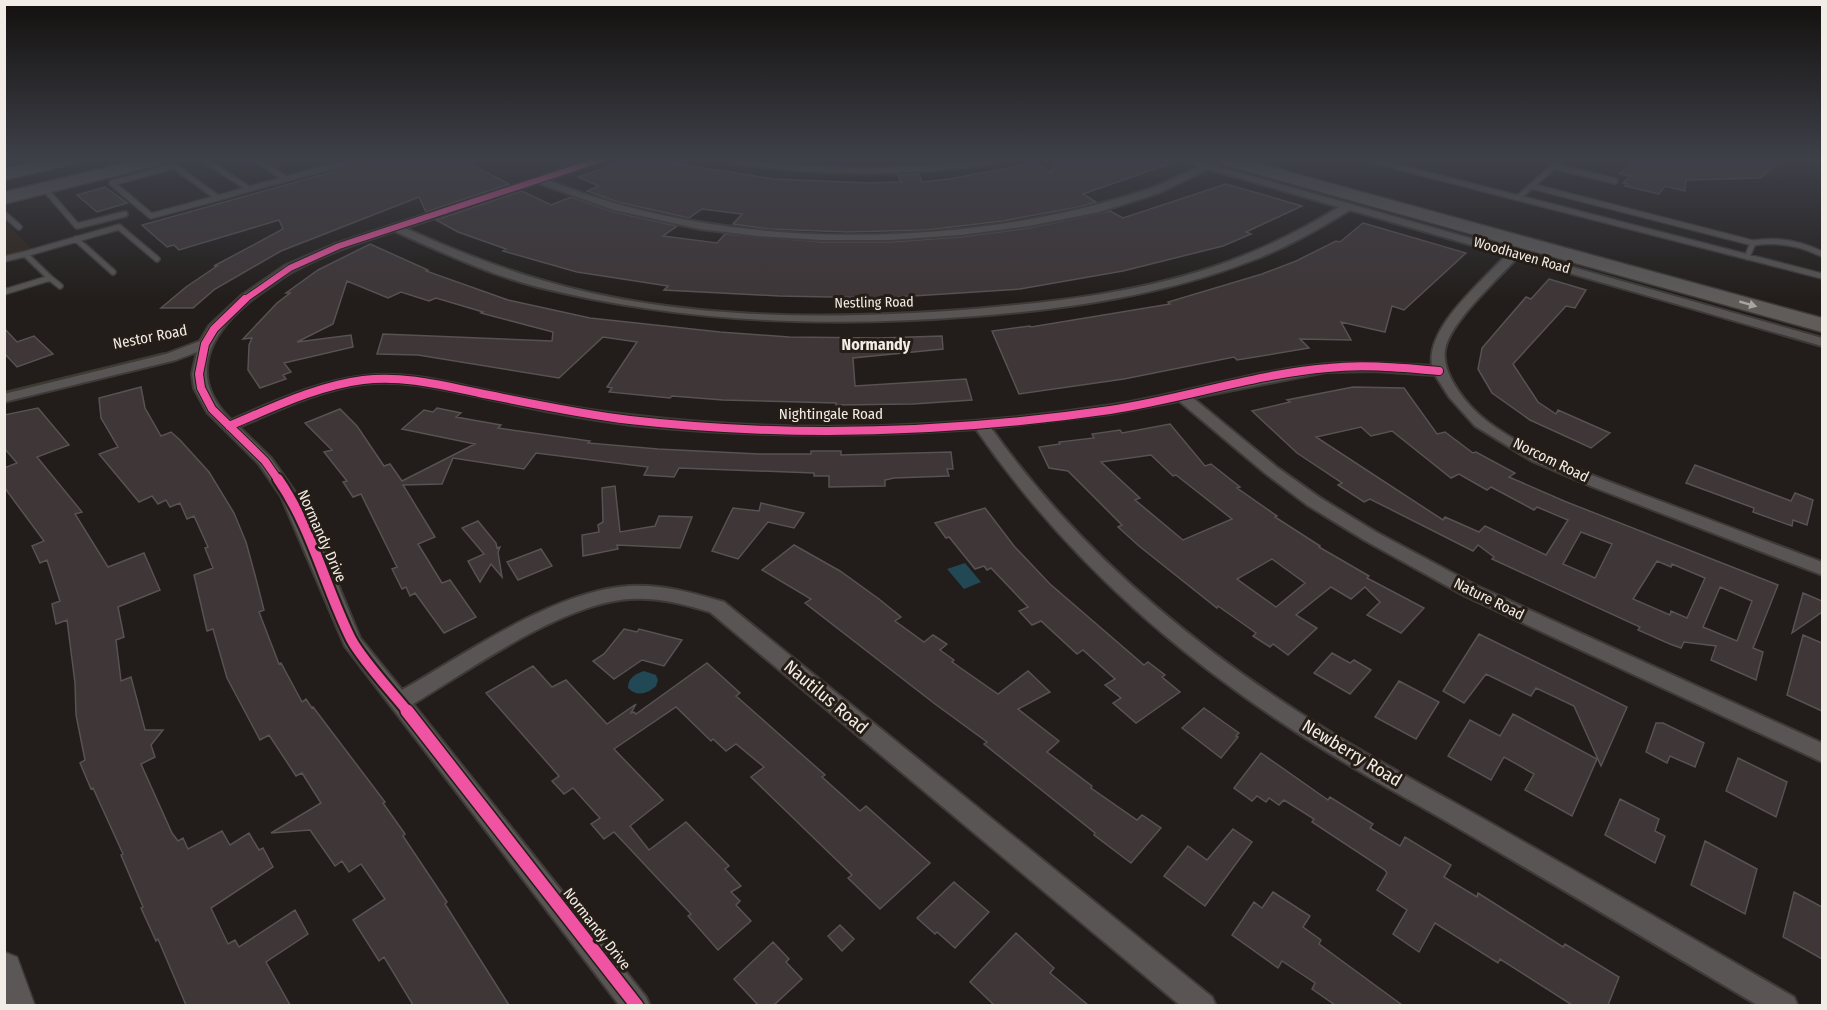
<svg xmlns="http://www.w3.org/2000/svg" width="1827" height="1010" viewBox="0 0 1827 1010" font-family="'Fira Sans Condensed',sans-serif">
<rect width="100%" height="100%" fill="#221d1a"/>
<path fill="#2f2318" d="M5,221L32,249L5,257Z"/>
<path fill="#373d23" d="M164,352V355L5,394L4,391Z"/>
<path fill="#214854" d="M965,563L981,582L964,589L947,569Z
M644,671L656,675L658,680L656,686C647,694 637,697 628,688C628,678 635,674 644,671Z"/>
<path fill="#3e3637" stroke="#575253" stroke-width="1.5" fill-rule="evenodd" d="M375,160H463L509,184L426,212L419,197L281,251L215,289L193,308H161L186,287L217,266H214L283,229L279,220L179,250L174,245L167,247L142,225Z
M637,160H654L774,179L869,183L901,182L898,175L919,174L922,182L949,179L1035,163L1052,173L1054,160H1175V162L1083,194L1096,202L1078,207L1003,221L926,230L847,232L769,229L733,224L742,214L702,209L689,218L618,202L587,191L599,186L578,177L625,161L628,163Z
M1633,160H1693L1716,165L1721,160H1782L1760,178L1686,180L1685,191L1665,186L1659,194L1625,186L1627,184L1623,183L1630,176L1620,174Z
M1226,184L1302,206L1246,232L1251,234L1223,246L1123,271L1020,289L882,298L779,296L664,290L668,286L577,272L503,251L506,249L458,232L436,220L522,191L551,205L571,197L614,212L677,226L663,236L717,243L725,234L822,242H890L960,237L1029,228L1110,211L1123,218Z
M105,187L127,203L97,212L77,195Z
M1363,223L1466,253L1404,310L1392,306L1385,332L1341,322L1351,340L1300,339L1309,348L1237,360L1234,357L1124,379L1019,394L992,331L1030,326L1031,327L1170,304L1168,302L1262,274L1296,261L1336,241L1340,242Z
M370,244L428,270L426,271L508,300L590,318L720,332L789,337L879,338L942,336L943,349L853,358L855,386L966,379L972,400L913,404L836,405V403L723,400L672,396L670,398L609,392L612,388L607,387L637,342L603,337L559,378L418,355L377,354L383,334L552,341L553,332L481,313L483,312L436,298L429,301L401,292L388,298L347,281L333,324L297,342L351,335L353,347L284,363L291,372L283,375L286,379L260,388L248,370L249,345L252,338L243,339L277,303L290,293H286L318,270Z
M1549,279L1586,290L1575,308L1566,306L1513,364L1538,402L1556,414L1558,410L1610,433L1591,448L1530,420L1492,393L1478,369L1482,348L1526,297L1531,299Z
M4,328L17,342L34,336L53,354L17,367L4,353Z
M141,387L145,408L161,436L171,432L180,440L209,472L234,513L246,542L255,575L264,610L259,612L279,664L281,663L302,702L306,699L312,708L313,707L385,802L383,803L405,834L403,836L447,902L445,904L509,1005H413L384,957L379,961L353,920L385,899L361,864L349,872L342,861L335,866L310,830L271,833L321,803L302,773L296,776L269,735L260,740L227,678L213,629L207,631L194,575L213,568L205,548L208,547L194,516L187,519L180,503L170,507L166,500L158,504L152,496L139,502L99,454L118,447L101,418L99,398Z
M1353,387L1404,388L1437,434L1445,432L1473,453L1476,452L1515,473L1509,477L1564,501L1778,585L1753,648L1763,652L1756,680L1711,660L1716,646L1684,642L1681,648L1670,644L1638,630L1640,627L1492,559L1494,557L1478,545L1473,551L1370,499L1364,502L1338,485L1342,483L1297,453L1252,411L1290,402L1287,400ZM1361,427L1371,436L1392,431L1451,478L1459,474L1487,490L1491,487L1534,510L1537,507L1568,520L1546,555L1485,526L1479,532L1445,517L1443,520L1316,437ZM1581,532L1612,544L1595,578L1563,564ZM1657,561L1671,567L1672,564L1705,578L1687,618L1671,611L1670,615L1633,599ZM1720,587L1752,601L1737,641L1703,627Z
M38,408L69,445L37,457L82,512L75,514L108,567L144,553L160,590L118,607L124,637L116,640L121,681L131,677L145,730H163L151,745L155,757L141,764L172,833L178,841L183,838L188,849L222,831L230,845L249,833L259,850L263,848L273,867L211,908L228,944L235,940L239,947L295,910L308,934L266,962L290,1005H186L158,939L156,941L141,908L143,907L121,855L123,854L93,788L91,789L80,763L85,760L76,715L75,683L67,620L56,624L52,604L60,601L47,560L40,563L32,546L44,541L4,487V468L17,463L4,448V415Z
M437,408L461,413L456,417L501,425L498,428L590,441L588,443L658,449L759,454H811V451H841V455L951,452L953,469H947L949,476L894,478L885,480V486L829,487V476H814V473L679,468L674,477L644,475L648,467L536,453L524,469L453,458L442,484L403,485L435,537L418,544L442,583L450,580L476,617L444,633L415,593L410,596L406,587L402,589L392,569L397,567L361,494L353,497L343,482L347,481L324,452L332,450L305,423L340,409L357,426L384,466L390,464L402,481L475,444L402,429L424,410L433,412Z
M1170,424L1205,466L1211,464L1240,487L1237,488L1277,516L1275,517L1320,546L1319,547L1369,576L1367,578L1424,608L1401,633L1367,615L1380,602L1365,587L1351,599L1331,587L1296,615L1317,628L1288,655L1273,644L1270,647L1253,636L1256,633L1218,606L1217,608L1139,546L1118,527L1122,525L1068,471L1049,468L1039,447L1060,444L1059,442L1094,438L1092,434L1120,430L1122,433ZM1151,455L1173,476L1176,475L1232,519L1183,540L1135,500L1140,498L1101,462ZM1272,559L1305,583L1276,607L1237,579Z
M1695,465L1791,501L1795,493L1813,500L1807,525L1793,520L1792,526L1753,512L1754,508L1686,483Z
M615,486L620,532L655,526L659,516L692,517L680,548L617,545L618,549L583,556L582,535L599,532L598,525L603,522L602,488Z
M761,503L804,513L794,528L768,522L738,559L712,551L733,508L759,511Z
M985,508L1014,546L1050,584L1144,665L1148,662L1165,675L1162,677L1180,692L1136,723L1113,703L1121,698L1105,685L1115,679L1083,650L1077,654L1041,621L1032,625L1019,611L1028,607L991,568L987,570L984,566L975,569L949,537L946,538L935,523Z
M478,521L496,543L497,548L500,547L498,552L502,577L491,564L480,582L468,561L484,554L462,528Z
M794,545L840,571L879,599L901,617L895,621L924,642L933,635L947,644L940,650L954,660L952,662L998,694L1028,671L1050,692L1018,709L1059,741L1047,752L1092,786L1091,788L1137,820L1142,815L1161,828L1131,863L1094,835L1095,833L984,744L987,742L935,704L805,603L811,599L762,570Z
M541,549L552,566L518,580L507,562Z
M1803,593L1822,601V612L1792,633Z
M624,629L637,632L639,629L682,640L664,666L642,660L614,679L593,661L604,654Z
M1479,634L1627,707L1601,766L1574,706L1536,688L1531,696L1486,674L1464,703L1443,691Z
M1803,635L1822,643V711L1787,695Z
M1332,653L1350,663L1354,660L1371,670L1350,694L1314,673Z
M707,663L740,693L736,696L825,775L822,777L860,811L866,806L930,863L880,909L848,878L852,875L751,777L764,767L736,744L726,751L713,739L711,741L676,707L614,749L663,800L630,826L649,850L686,822L729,866L725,869L741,886L731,892L740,901L736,905L751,921L718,950L688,916L691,914L614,832L604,839L591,824L600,818L573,788L564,794L552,781L559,776L486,693L533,666L552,687L566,680L607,724L636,704L631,713L634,712L636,714Z
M1399,681L1439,702L1416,739L1375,717Z
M1204,708L1239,733L1236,736L1238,737L1221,758L1182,728Z
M1513,714L1597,759L1572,816L1525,790L1534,774L1504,757L1491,780L1448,756L1470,720L1500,736Z
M1656,723H1663L1704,743L1695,767L1670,756L1667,763L1646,752Z
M1261,753L1328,800L1330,797L1373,824L1370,828L1400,846L1405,837L1451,865L1444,877L1477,897L1478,893L1563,947L1565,944L1619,977L1608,1005H1572L1500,959L1498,963L1435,923L1419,952L1393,934L1407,910L1377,890L1387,873L1385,870L1312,822L1314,819L1284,800L1279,805L1269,798L1266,802L1257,796L1252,801L1234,788Z
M1738,758L1787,782L1776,817L1726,791Z
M1620,799L1659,819L1655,831L1665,836L1655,863L1605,835Z
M1233,829L1252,842L1205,906L1164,876L1188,846L1207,860Z
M1705,841L1757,869L1745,914L1691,885Z
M954,882L989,912L955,948L937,932L935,934L917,918Z
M1273,892L1310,916L1303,927L1321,940L1319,944L1402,1005H1335L1312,989L1315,983L1282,961L1278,968L1232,935L1254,902L1262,908Z
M1794,892L1822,907V959L1783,937Z
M840,925L854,939L842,951L828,936Z
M1016,933L1054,968L1050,973L1088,1005H994L970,982Z
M773,942L789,959L786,962L802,979L774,1005H758L734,979Z"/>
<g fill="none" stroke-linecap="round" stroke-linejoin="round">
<g stroke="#3e3a38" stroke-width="8">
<path id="lane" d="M205,160L249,189L356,160
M258,160L286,179
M1371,160L1822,276
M174,166L218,198L151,216L112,183Z
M1553,166L1615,181
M1531,186L1753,243
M44,188L77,226L125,214
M218,198L249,189
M1518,198L1561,160
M4,214L19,227
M76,239L113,272
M1747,257L1753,243C1777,239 1800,243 1822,254
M4,259L25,254
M50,278L60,286
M4,292L50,278L25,254L119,227L157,259"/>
</g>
<g stroke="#3e3a38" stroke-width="4">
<path id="street" d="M591,160H604L548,180C726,253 968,250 1149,189C1166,183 1182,174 1199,167L1181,160H1195L1822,338V346L1517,258C1497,280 1449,323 1445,350C1441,375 1469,408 1488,422C1534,456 1590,474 1644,495C1703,517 1763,540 1822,562V575L1593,487L1532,461L1475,426L1449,397L1435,375L1374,371L1326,372L1193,398L1278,468L1319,497L1376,532L1477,586L1822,743V762L1465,596L1364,540L1307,505L1266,474L1179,401L1110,414L991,428C1081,555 1202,654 1335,735C1384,765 1436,792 1487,821C1589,879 1692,938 1794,997L1798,1006H1759C1663,949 1567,892 1470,835C1421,806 1370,779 1321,748C1185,663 1068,562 976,429C861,437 746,437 632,425C581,419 530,408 480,397C441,389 402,379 363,384C319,390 279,410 239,427L271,458L297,495L320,541L360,638L402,690C467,653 554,591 629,586C662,584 693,593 724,602L1212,997L1216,1006H1181L710,612C684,604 657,597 630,599C563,603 471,669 413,704L646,997L650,1006H620L345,646L281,496L259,464L207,412L194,388L192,374L197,352L176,360L4,402V394L166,354L200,341L209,326L241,296L286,265L335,244ZM1208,169L1339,207C1299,232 1257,252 1213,267C1136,293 1054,302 974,309C831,320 680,321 541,280C494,266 449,248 405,228L538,183L614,210L700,229L758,236L822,240H890L960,235L1029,226L1099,212L1159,193ZM1350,210L1506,255C1481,283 1426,327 1432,366C1397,364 1362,361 1328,364C1255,370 1184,394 1112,405C953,429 789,434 630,415C579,410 529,399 479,389C442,381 403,371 364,376C318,381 274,402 231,420C180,370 218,323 265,290C275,284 285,275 296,270C327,253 361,242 394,231C441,252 488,274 538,287C682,323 829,328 976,316C1069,309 1162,295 1248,262C1284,249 1317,230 1350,210Z
M725,160L864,169L1002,160L997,163C907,177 820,176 730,163Z"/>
</g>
<g stroke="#3e3a38" stroke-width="3">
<path id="secondary" d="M4,952L17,957L35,1006H4Z"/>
</g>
<g stroke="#3e3a38" stroke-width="3">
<path id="highway" d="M47,160H77L74,164L4,180V169Z
M137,160H166L163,164L4,204V192Z
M1218,160H1245L1822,318V332L1221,164Z"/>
</g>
<use href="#lane" stroke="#585554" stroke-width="5"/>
<use href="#street" fill="#585554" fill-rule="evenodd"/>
<use href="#secondary" fill="#5a5756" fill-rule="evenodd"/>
<use href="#highway" fill="#5f5c5a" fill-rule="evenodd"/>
<g stroke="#251d16" stroke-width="8">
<path id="cycleway-far3" d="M244,300L290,268L339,246L599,160"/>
</g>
<g stroke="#251d16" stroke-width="10">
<path id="cycleway-far2" d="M245,299L214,329L205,344L199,374L201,388L212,409L265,461L279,481
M229,426C272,408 316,386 363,380C402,375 441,385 479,393C529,403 579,414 630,420C789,438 952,433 1110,410C1183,399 1255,374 1328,368C1365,364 1402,368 1439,371"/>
</g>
<g stroke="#251d16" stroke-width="14">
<path id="cycleway-far1" d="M278,479C312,528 325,587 351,639C362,660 392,692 408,712"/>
</g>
<g stroke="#251d16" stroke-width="16">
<path id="cycleway" d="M407,711L637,1006"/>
</g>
<use href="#cycleway-far3" stroke="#f153a3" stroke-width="6"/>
<use href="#cycleway-far2" stroke="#f153a3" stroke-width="8"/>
<use href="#cycleway-far1" stroke="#f153a3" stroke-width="10"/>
<use href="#cycleway" stroke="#f153a3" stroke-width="13"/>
</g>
<defs><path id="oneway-solid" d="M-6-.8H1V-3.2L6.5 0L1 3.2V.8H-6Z" transform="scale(1.5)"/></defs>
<use fill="#a8a4a0" href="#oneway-solid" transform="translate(1748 304) rotate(16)"/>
<linearGradient id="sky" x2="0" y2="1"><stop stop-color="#13100e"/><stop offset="0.53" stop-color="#3e4049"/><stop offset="1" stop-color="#3e4049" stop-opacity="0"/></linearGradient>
<rect width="1827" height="301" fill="url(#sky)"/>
<g text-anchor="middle" stroke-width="6" stroke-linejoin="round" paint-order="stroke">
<g font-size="14" fill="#f2ece7" stroke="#251d16">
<text transform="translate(1522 255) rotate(16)" y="5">Woodhaven Road</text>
<text transform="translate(874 302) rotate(-1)" y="5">Nestling Road</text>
</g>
<g font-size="15" fill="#f2ece7" stroke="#251d16">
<text transform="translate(150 337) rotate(-11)" y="5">Nestor Road</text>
<text x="831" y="419">Nightingale Road</text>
<text transform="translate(1551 460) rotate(26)" y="5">Norcom Road</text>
<text transform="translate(322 536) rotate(66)" y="5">Normandy Drive</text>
<text transform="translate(1489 599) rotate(26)" y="5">Nature Road</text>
<text transform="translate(597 929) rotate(52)" y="5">Normandy Drive</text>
</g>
<g font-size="16" font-weight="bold" fill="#f2ece7" stroke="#251d16">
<text x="876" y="350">Normandy</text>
</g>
<g font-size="18" fill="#f2ece7" stroke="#251d16">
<text transform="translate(826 697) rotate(40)" y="6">Nautilus Road</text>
<text transform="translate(1352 753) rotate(31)" y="6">Newberry Road</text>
</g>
</g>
<rect width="1827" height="1010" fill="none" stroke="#f2ece7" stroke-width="12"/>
</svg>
